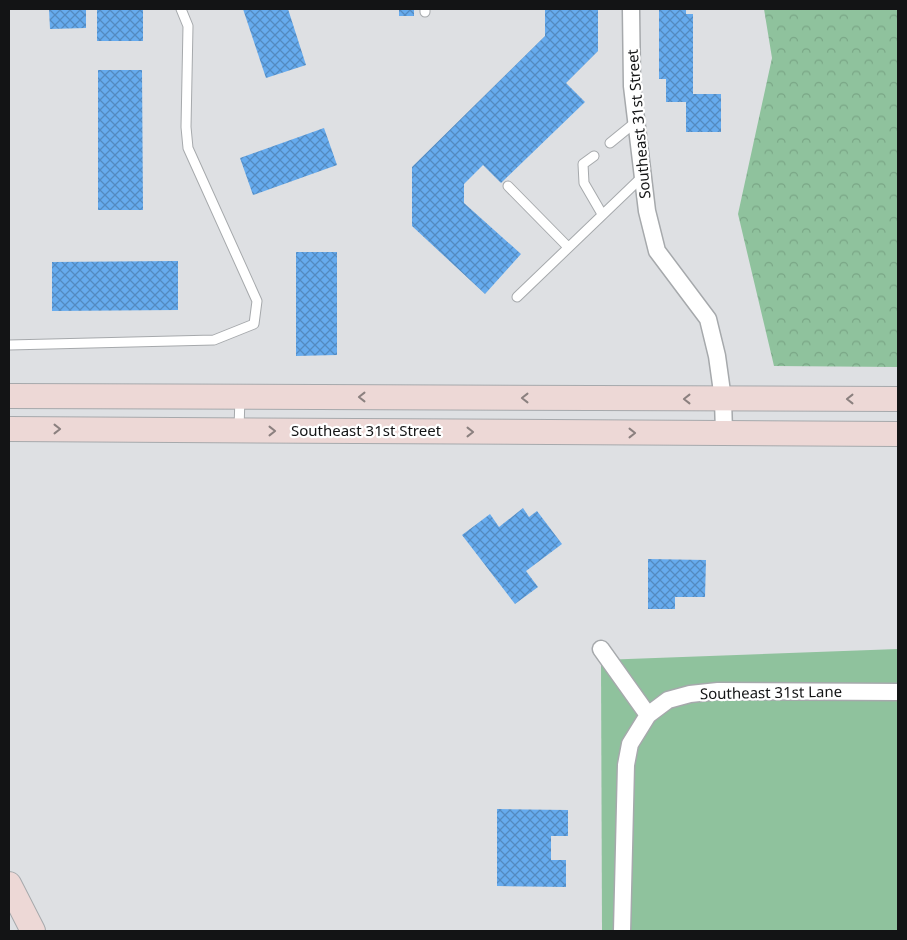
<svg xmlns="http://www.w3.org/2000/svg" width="907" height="940" viewBox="0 0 907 940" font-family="'Noto Sans',sans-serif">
<defs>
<pattern id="forest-crowns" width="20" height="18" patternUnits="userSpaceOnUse" patternTransform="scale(1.25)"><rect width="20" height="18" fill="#8fc29d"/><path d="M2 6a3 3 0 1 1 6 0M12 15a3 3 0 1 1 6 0" fill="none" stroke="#7aa686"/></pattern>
<pattern id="building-cross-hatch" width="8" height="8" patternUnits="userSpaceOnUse" patternTransform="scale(1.25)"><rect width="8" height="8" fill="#66abee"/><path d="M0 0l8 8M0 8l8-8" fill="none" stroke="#538ac0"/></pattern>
</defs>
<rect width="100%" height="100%" fill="#dee0e3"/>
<path fill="#8fc29d" d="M898,649V931H602L601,660Z"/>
<path fill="url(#forest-crowns)" d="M764,9H898V367L774,366L738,214L772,58Z"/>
<path fill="url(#building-cross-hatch)" d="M49,9H86V28L50,29Z
M97,9H143V41H97Z
M243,9H288L306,65L266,78Z
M399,9H414V16H399Z
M545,9H598V51L566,83L585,102L501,183L483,165L464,184V203L521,254L485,294L412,226V167L545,36Z
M659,9H686V14H693V94H721V132H686V102H666V79H659Z
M98,70H142L143,210H98Z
M324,128L337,165L253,195L240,158Z
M296,252H337V355L296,356Z
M178,261V310L52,311V262Z
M523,508L529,517L537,511L562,544L526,571L538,587L515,604L462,535L490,514L499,527Z
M648,559L706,560L705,597H675V609H648Z
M497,809L568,810V836H551V860H566V887L497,886Z"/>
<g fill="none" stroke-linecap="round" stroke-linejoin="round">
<g stroke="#a6a9ac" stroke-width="11">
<path id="lane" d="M425,12V9
M610,143L637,121
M594,156L583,164L584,183L602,214
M508,186L568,247
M517,297L643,176
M9,345L214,340L254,324L257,301L188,148L186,127L188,26L181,9
M239,429L240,397"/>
</g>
<g stroke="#a6a9ac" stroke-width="19">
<path id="street" d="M631,9L632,86L647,211L657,251L708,319L717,356L723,399L724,433
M601,649L648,715L630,744L626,765L622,931
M648,715L668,700L690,694L718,691L898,692"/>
</g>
<g stroke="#a6a9ac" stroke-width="26">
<path id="secondary" d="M9,396L898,399
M9,429L898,434
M9,884L33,931"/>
</g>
<use href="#lane" stroke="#fff" stroke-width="9"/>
<use href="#street" stroke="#fff" stroke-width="16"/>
<use href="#secondary" stroke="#edd8d6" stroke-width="24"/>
</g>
<defs><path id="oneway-chevron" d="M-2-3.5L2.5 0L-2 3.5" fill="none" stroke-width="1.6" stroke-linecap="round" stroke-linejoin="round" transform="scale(1.25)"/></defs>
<g stroke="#8b807f">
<use href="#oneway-chevron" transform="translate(362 397) rotate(-180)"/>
<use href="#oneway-chevron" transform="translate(525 398) rotate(-180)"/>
<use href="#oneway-chevron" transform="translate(687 399) rotate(-180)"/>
<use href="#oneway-chevron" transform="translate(850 399) rotate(-180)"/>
<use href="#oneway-chevron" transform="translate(57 429)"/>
<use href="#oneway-chevron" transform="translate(272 431)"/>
<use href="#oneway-chevron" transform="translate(470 432)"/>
<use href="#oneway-chevron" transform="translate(632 433)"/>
</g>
<g text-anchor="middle" stroke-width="4.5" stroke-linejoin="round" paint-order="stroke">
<g font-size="15" fill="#131415" stroke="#fff">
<text transform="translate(639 124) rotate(-95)" y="5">Southeast 31st Street</text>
<text x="366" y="436">Southeast 31st Street</text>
<text transform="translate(771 693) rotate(-1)" y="5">Southeast 31st Lane</text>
</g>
</g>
<rect width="907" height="940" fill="none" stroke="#131415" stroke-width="20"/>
</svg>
